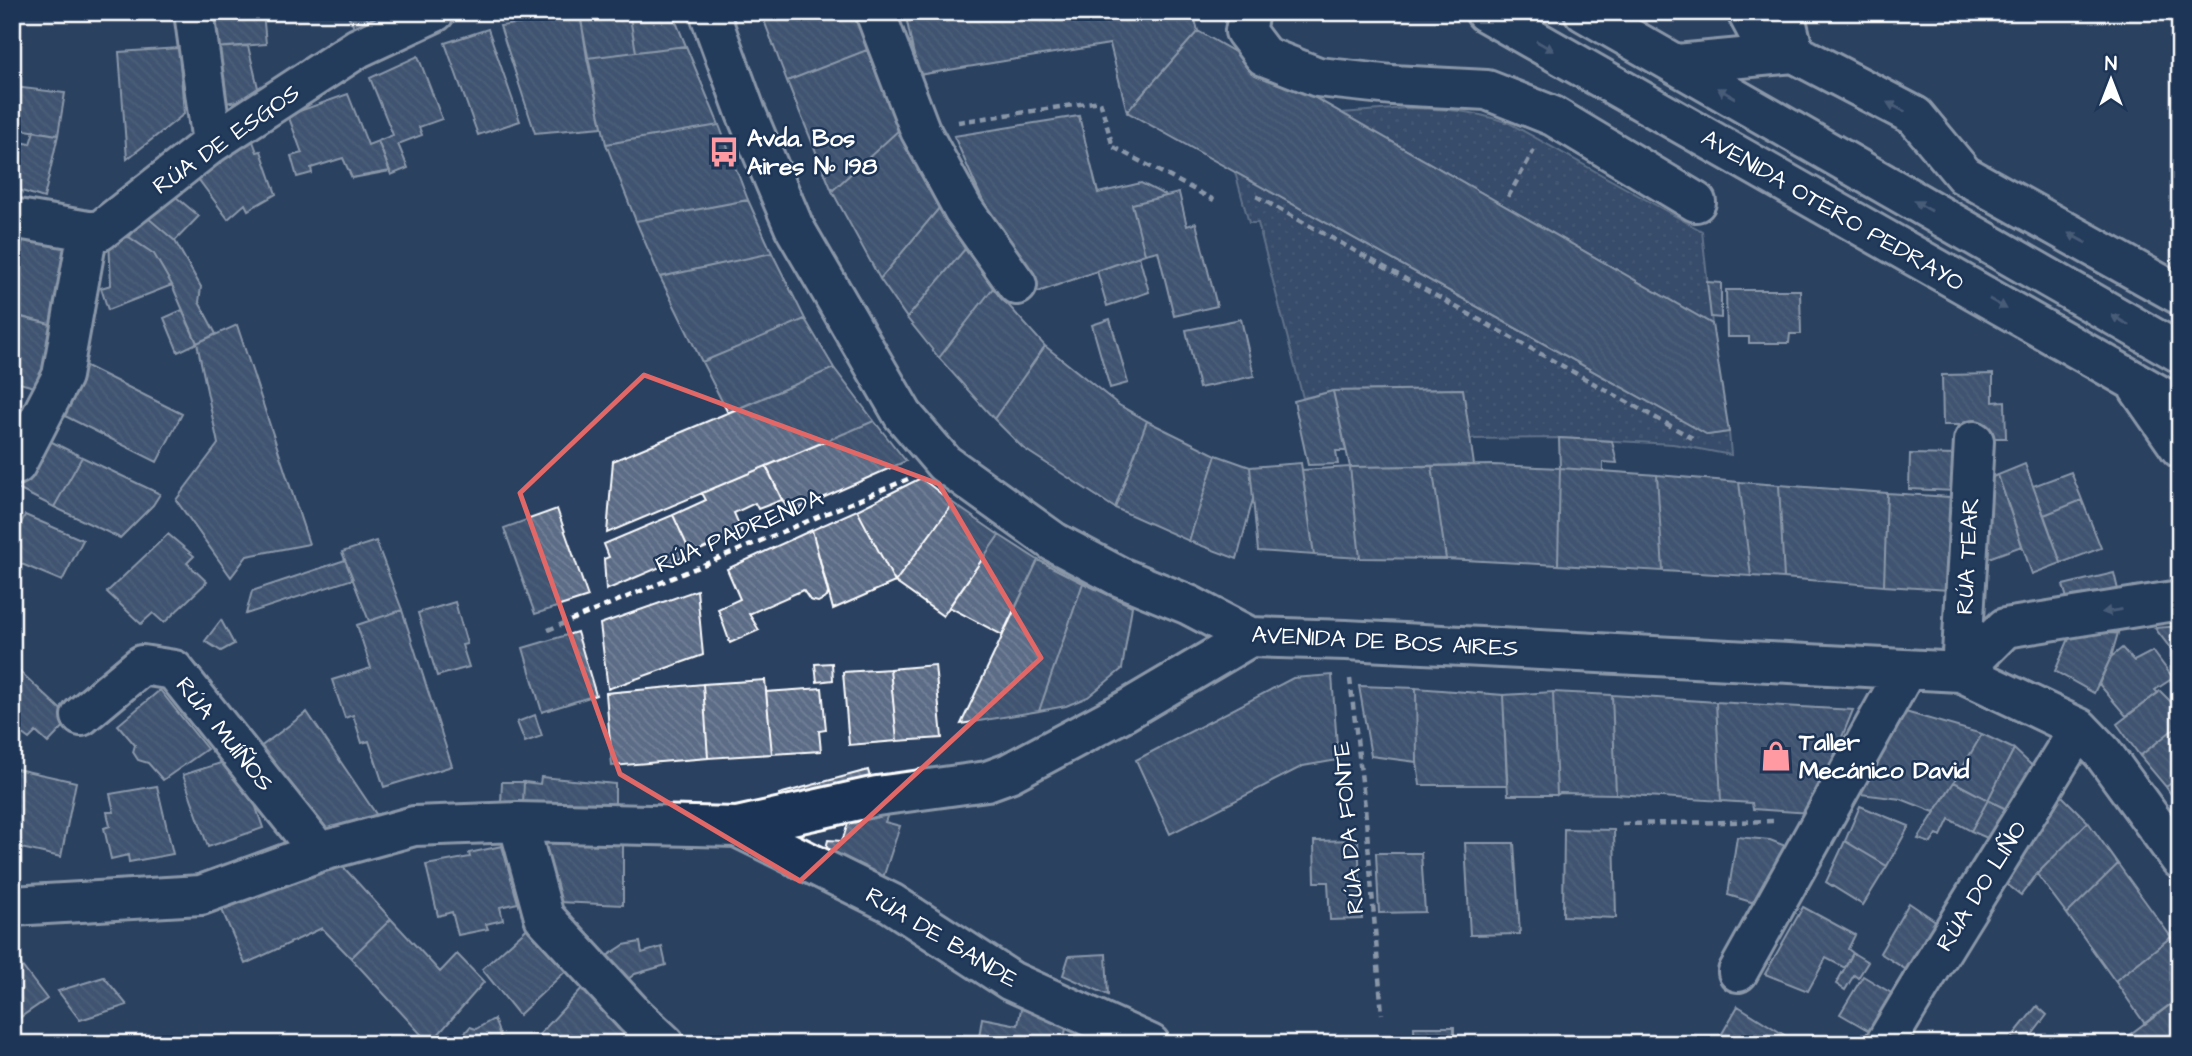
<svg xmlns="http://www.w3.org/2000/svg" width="2192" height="1056" viewBox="0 0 2192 1056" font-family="'Architects Daughter',sans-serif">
<defs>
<pattern id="park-dots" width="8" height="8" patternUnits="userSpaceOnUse" patternTransform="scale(1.75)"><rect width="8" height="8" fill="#465975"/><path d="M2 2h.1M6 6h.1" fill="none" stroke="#62728a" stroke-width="1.8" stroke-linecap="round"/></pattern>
<pattern id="building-back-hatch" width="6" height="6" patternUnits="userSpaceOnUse" patternTransform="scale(1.75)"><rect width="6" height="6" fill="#5b6c86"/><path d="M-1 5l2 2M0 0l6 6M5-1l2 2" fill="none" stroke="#748298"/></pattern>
</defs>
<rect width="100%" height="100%" fill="#2a4161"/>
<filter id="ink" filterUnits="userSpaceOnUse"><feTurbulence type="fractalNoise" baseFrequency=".0143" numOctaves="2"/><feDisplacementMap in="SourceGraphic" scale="14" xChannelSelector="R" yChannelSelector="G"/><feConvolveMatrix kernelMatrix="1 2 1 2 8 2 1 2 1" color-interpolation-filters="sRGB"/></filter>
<g filter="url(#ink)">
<path fill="url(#park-dots)" stroke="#a2acba" stroke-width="2" d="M1407,108C1448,109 1469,110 1509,123L1702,231L1712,324L1341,113Z
M1235,172L1708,435L1729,432L1731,455L1673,444L1559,438L1470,439L1462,389L1333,391L1303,398L1258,223H1249Z"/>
<path fill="url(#building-back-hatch)" stroke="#fff" stroke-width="2" d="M208,12H263L266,44L212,48Z
M346,12H364L369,22L355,29Z
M580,12H629L636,52L587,58Z
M629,12H672L686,46L636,52Z
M766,12H854L867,50L787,81L765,23Z
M905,12H1193L1198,31L1127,112L1110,44L918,75Z
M580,16L602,127L535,133L500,26Z
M488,29L520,121L478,135L445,43Z
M1198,31L1712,324L1729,432L1708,435L1127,112Z
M248,46L259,92L237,101L220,104L212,48Z
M686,46L719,125L606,144L587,58Z
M179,48L184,114L127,159L119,52Z
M867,50L900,129L832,191L787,81Z
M418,56L442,119L419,127L422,135L398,144L408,168L391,175L378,141L393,135L370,78Z
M14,87L65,93L58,135L12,128Z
M348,94L368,145L378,141L390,171L352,178L343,158L311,168L312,173L297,177L291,156L302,153L288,115Z
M1079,116L1098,193L1141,183L1167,196L1132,204L1145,254L1038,292L989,215L954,136Z
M719,125L748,200L636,221L606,144Z
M248,128L257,152L261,151L276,194L248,210L245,204L228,219L199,180Z
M900,129L940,207L880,279L832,191Z
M34,131L58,135L44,198L12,188V140L30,144Z
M170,192L199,216L175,241L147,217Z
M1179,193L1187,226L1196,223L1217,306L1174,316L1158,251L1145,254L1132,204Z
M748,200L772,253L660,277L636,221Z
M940,207L965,249L907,318L880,279Z
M147,217L175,241L201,287L199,302L216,334L197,343L172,285L154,254L129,237Z
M12,226L25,229L12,291Z
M25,229L71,239L54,325L12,315V291Z
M129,237L154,254L172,285L108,310L101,288L111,285L109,238Z
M965,249L993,288L939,358L907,318Z
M772,253L805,319L702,362L660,277Z
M1139,256L1149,292L1107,306L1097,271Z
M1707,282L1721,283V318L1711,317Z
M993,288L1045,346L994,419L939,358Z
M1726,290H1800L1801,334H1790L1789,343H1749V337H1727Z
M182,310L197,343L178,352L164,318Z
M14,315L54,325L38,388L12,381Z
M805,319L834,368L728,413L702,362Z
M1110,319L1128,383L1110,388L1092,325Z
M1241,319L1254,376L1199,388L1186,330Z
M237,325L309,544L247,556L231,577L176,500L218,444L197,343Z
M1045,346L1119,405L1147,421L1115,508L1023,448L994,419Z
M84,365L182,414L157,462L59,413Z
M834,368L874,421L607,533L613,461Z
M1993,374V402L2005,401L2006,438H1983L1962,432V425H1943L1942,375Z
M1463,389L1474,465L1350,467L1333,391Z
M1333,391L1346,451H1336L1338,464L1308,465L1294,401Z
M874,421L906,461L789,513L766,466Z
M1147,421L1216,455L1189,541L1115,508Z
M44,438L82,457L54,507L16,488Z
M1559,438L1612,441L1617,463L1603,462V471L1560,468Z
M1910,454L1957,455L1956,491L1909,489Z
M1216,455L1250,467L1253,499L1237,559L1189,541Z
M82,457L160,494L153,505L120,538L54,507Z
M1301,463L1314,555L1258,551L1250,467Z
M2025,464L2061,563L2032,574L1998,475Z
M1493,465L1560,468L1558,565L1446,559L1432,466Z
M766,466L782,500L758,509L755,503L734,513L742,532L691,554L673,515L706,500L702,493Z
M1432,466L1446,559L1360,558L1350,467Z
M1350,467L1360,558L1314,555L1302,470Z
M1560,468L1657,475L1663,571L1558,565Z
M2071,472L2082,500L2044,515L2033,486Z
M1657,475L1739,482L1751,576L1663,571Z
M1998,475L2022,546L1980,561L1978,482Z
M921,478L953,503L895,582L857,510Z
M1739,482L1779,485L1784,578L1751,576Z
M1779,485L1887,493L1884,586L1784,578Z
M1887,493L1966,498V591L1884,586Z
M2082,500L2101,548L2061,563L2044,515Z
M953,503L999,535L943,616L895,582Z
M557,509L588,597L535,614L504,528Z
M857,510L895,582L833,609L812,530Z
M25,515L83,540L62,581L12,560V542Z
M673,515L691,554L606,590L604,559L609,557L604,544Z
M812,530L828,593L827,597L818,602L810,600L803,590L749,614L759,630L730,643L718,609L740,599L727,569Z
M168,534L194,556L187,563L207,582L164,623L153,613L141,624L107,592Z
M999,535L1038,560L1002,635L949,607Z
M376,541L402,610L369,621L342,552Z
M345,560L353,579L246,614L252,591Z
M1038,560L1083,583L1039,711L961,724Z
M2114,573L2119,594L2069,605L2063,585Z
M1083,583L1132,606L1122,669L1088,697L1066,706L1039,711Z
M697,590L703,655L608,689L600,624Z
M455,602L467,644L462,645L469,667L437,676L418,613Z
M402,610L452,766L384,787L369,741L362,743L353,715L345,718L332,680L371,668L357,625Z
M221,620L234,644L221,651L205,641Z
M2180,626V661L2155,628Z
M577,632L596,695L542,712L523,648Z
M2118,633L2111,657L2094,693L2055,671L2071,634Z
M2122,648L2134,661L2153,651L2173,678L2155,690L2158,693L2126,716L2099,684L2111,657Z
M832,663L833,680L817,682L815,664Z
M12,664L71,719L48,743L36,732L29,739L12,726Z
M935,665L942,738L897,741L890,669Z
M890,669L897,741L849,745L843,672Z
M1332,675L1338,760L1303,766L1170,834L1136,760L1293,678Z
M765,680L772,754L708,758L703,684Z
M703,684L708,758L612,766L606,693Z
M1359,686L1416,688L1417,762L1371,756Z
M822,688L826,730L819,731L821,751L772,754L766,692Z
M1416,688L1503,695L1507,785H1420L1417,762Z
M160,690L207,749L163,780L148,763L138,760L133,752L135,745L118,725Z
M2160,691L2180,711V724L2140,756L2117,724Z
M1553,692L1612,695L1616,794L1560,793L1557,795Z
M1553,692L1557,795H1508L1503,695Z
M1612,695L1716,702L1721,801L1616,794Z
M1716,702L1853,710L1811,813L1753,809L1752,803L1721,801Z
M1895,709L1982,734L1954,782L1934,812L1901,799L1860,794Z
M307,712L380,820L319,837L255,751Z
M535,715L542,736L525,742L517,722Z
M2180,724V777L2166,787L2140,756Z
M1982,734L2014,749L1988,800L1954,782Z
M2014,749L2041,774L2016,814L1988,800Z
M227,761L232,776L238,774L245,794L251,792L263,828L208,847L183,775Z
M12,768L76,782L61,857L12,846Z
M868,770L872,784L783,810L779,794Z
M541,777L615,784V811L523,804L524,782L540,784Z
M2180,777V807L2166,787Z
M502,782H524L523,804L501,803Z
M1954,782L1988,800L1971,831L1949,819L1941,836L1937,834L1931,843L1918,839Z
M2050,784L2088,822L2037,874L2021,895L1995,875Z
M157,786L173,854L129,862L128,855L111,859L104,828L110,826L107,812H114L110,794Z
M1988,800L2016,814L1999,843L1971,831Z
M1860,806L1909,826L1887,866L1845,841Z
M852,812L888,814L885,822L900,826L882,881L824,857L828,840L842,841Z
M2088,822L2118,864L2067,914L2037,874Z
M1564,829L1614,830L1616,918L1563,916Z
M1737,837L1770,840L1788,847L1761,905L1728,895Z
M1358,840L1362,919L1330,920L1328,882H1315L1314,841Z
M538,841L623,843V905L558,902Z
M1845,841L1887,866L1863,905L1826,882Z
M1465,843H1514L1520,934L1470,935Z
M502,846L518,903L500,907L503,920L486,924L488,929L458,935L452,912L438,916L426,865L470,857L469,853Z
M1376,853H1421L1425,912L1379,913Z
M334,857L391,919L351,958L322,928L245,964L222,910Z
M2118,864L2171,937L2115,981L2067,914Z
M1909,903L1946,928L1916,976L1880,953Z
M1803,907L1855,935L1848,949L1853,953L1845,968L1826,958L1808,991L1765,974Z
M391,919L440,972L457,954L484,982L430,1044L351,958Z
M532,924L569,968L519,1015L482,969Z
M2171,937L2180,950V997L2145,1024L2115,981Z
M640,942L642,953L662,947L666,965L635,974L617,987L598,962L624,945Z
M12,953L47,999L12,1023Z
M1853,953L1868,962L1858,978L1854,975L1845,990L1836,984Z
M1106,954L1108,995L1063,975L1069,956Z
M1863,976L1903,1000L1880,1037L1840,1014Z
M104,977L127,1005L80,1020L58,991Z
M585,985L631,1035L623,1044H547L539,1035Z
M2180,997V1044H2129L2125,1038Z
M1738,1006L1786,1036L1782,1044H1716Z
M2037,1006L2047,1015L2025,1044H2019L2012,1037Z
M1021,1009L1068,1018L1063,1044H978L982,1018L1018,1025Z
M494,1019L503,1044H480L479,1041L475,1044H455L470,1027L476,1029Z
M1414,1027H1454V1044H1415Z"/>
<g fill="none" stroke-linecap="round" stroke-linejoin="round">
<g stroke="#fff" stroke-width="44">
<path id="minor" d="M194,12L212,143
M709,12L746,113L794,227L903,415L944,463L1054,542L1118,576L1189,605L1250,637L1346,640L1961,672L2079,728L2103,753L2180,859
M875,12L920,130L963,209L1017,285
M1249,12L1245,31L1264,56L1318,77L1392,85L1487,90L1553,116L1696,202
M1747,12L1770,55
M1784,12L1794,53
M1677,64L1794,53L1915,116L1964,175L2180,295
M12,218L88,231H100L212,143L358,48L435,12
M16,465L62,376L88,231
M1961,672L2005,628L2180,600
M1961,672L1974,441
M81,716L142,665L174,670L319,852
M518,822L544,917L634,1015L665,1044
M737,827L891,903L1011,981L1150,1044
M12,906L201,895L319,852L414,826L518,822L737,827L877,796L987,781L1009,773L1125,711L1250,637
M1738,972L1906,670
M1885,1044C1948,937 2015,834 2079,728"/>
</g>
<g stroke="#fff" stroke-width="44">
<path id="major" d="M1485,12L2180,407
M1584,12L2180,353
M2139,389L2180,448"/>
</g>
<path stroke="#fff" stroke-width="4.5" stroke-dasharray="7 5" stroke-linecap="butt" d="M958,122L1100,101L1113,147L1214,200
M1256,196L1694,439
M1508,197L1534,150
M548,630L908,479
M1350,679L1365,807L1382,1014
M1622,824L1778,821"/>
<use href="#minor" stroke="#1d3557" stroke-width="38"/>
<use href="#major" stroke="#1d3557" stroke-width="38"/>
</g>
<defs><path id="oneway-solid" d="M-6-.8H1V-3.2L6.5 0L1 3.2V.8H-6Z" transform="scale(1.75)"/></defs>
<g fill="#6c7c92">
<use href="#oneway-solid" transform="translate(1545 46) rotate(30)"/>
<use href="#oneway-solid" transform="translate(1726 93) rotate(-150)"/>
<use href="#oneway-solid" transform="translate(1896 107) rotate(-153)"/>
<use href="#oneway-solid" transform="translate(1923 206) rotate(-150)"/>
<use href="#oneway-solid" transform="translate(2077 238) rotate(-151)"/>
<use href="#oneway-solid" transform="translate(1998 304) rotate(30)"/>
<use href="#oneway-solid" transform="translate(2120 320) rotate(-150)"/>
<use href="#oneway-solid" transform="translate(2112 611) rotate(171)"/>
</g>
</g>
<path d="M0 0H2192V1056H0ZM644,375L939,484L1041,658L800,881L620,774L520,493Z" fill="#2a4161" fill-opacity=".55" fill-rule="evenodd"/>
<path fill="none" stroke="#e26868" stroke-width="5" stroke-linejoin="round" d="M644,375L939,484L1041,658L800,881L620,774L520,493Z"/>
<defs>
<g id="bus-bare" transform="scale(2.415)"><path d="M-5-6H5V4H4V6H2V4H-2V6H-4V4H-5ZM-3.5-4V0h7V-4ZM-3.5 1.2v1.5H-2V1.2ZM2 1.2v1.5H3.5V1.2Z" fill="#ff9aa2" stroke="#1d3557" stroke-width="2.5" paint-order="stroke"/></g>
<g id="shop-bare" transform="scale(2.415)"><path d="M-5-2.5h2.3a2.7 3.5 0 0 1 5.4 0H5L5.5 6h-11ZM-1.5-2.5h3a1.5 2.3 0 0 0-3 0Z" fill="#ff9aa2" stroke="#1d3557" stroke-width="2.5" paint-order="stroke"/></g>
</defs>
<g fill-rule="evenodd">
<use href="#bus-bare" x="724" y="152"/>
<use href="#shop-bare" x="1776" y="756"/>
</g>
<g text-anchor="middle" stroke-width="5" stroke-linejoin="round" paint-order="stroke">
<g font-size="24" font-weight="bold" fill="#fff" stroke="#1d3557" text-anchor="start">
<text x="747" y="146">Avda. Bos<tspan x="747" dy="28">Aires Nº 198</tspan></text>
<text x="1799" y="750">Taller<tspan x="1799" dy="28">Mecánico David</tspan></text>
</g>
<g font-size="24" fill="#fff" stroke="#1d3557">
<text transform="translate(226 139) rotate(-35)" y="8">RÚA DE ESGOS</text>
<text transform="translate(1833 210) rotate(30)" y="8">AVENIDA OTERO PEDRAYO</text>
<text transform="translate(739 531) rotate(-23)" y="8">RÚA PADRENDA</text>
<text transform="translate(1967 556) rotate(-87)" y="8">RÚA TEAR</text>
<text transform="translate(1385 641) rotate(3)" y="8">AVENIDA DE BOS AIRES</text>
<text transform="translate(225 734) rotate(51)" y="8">RÚA MUÍÑOS</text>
<text transform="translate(1348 828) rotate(-95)" y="8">RÚA DA FONTE</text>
<text transform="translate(1981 886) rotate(-58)" y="8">RÚA DO LIÑO</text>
<text transform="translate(942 937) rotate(31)" y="8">RÚA DE BANDE</text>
</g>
</g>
<rect width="2192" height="1056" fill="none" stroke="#1d3557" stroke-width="42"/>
<rect x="21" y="21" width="2150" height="1014" fill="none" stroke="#fff" stroke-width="2.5" filter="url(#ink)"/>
<g transform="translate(2111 80)" stroke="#1d3557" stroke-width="5" paint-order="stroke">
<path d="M0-5L12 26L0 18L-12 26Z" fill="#ffffff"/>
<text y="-10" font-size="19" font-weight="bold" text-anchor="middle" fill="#ffffff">N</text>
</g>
</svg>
